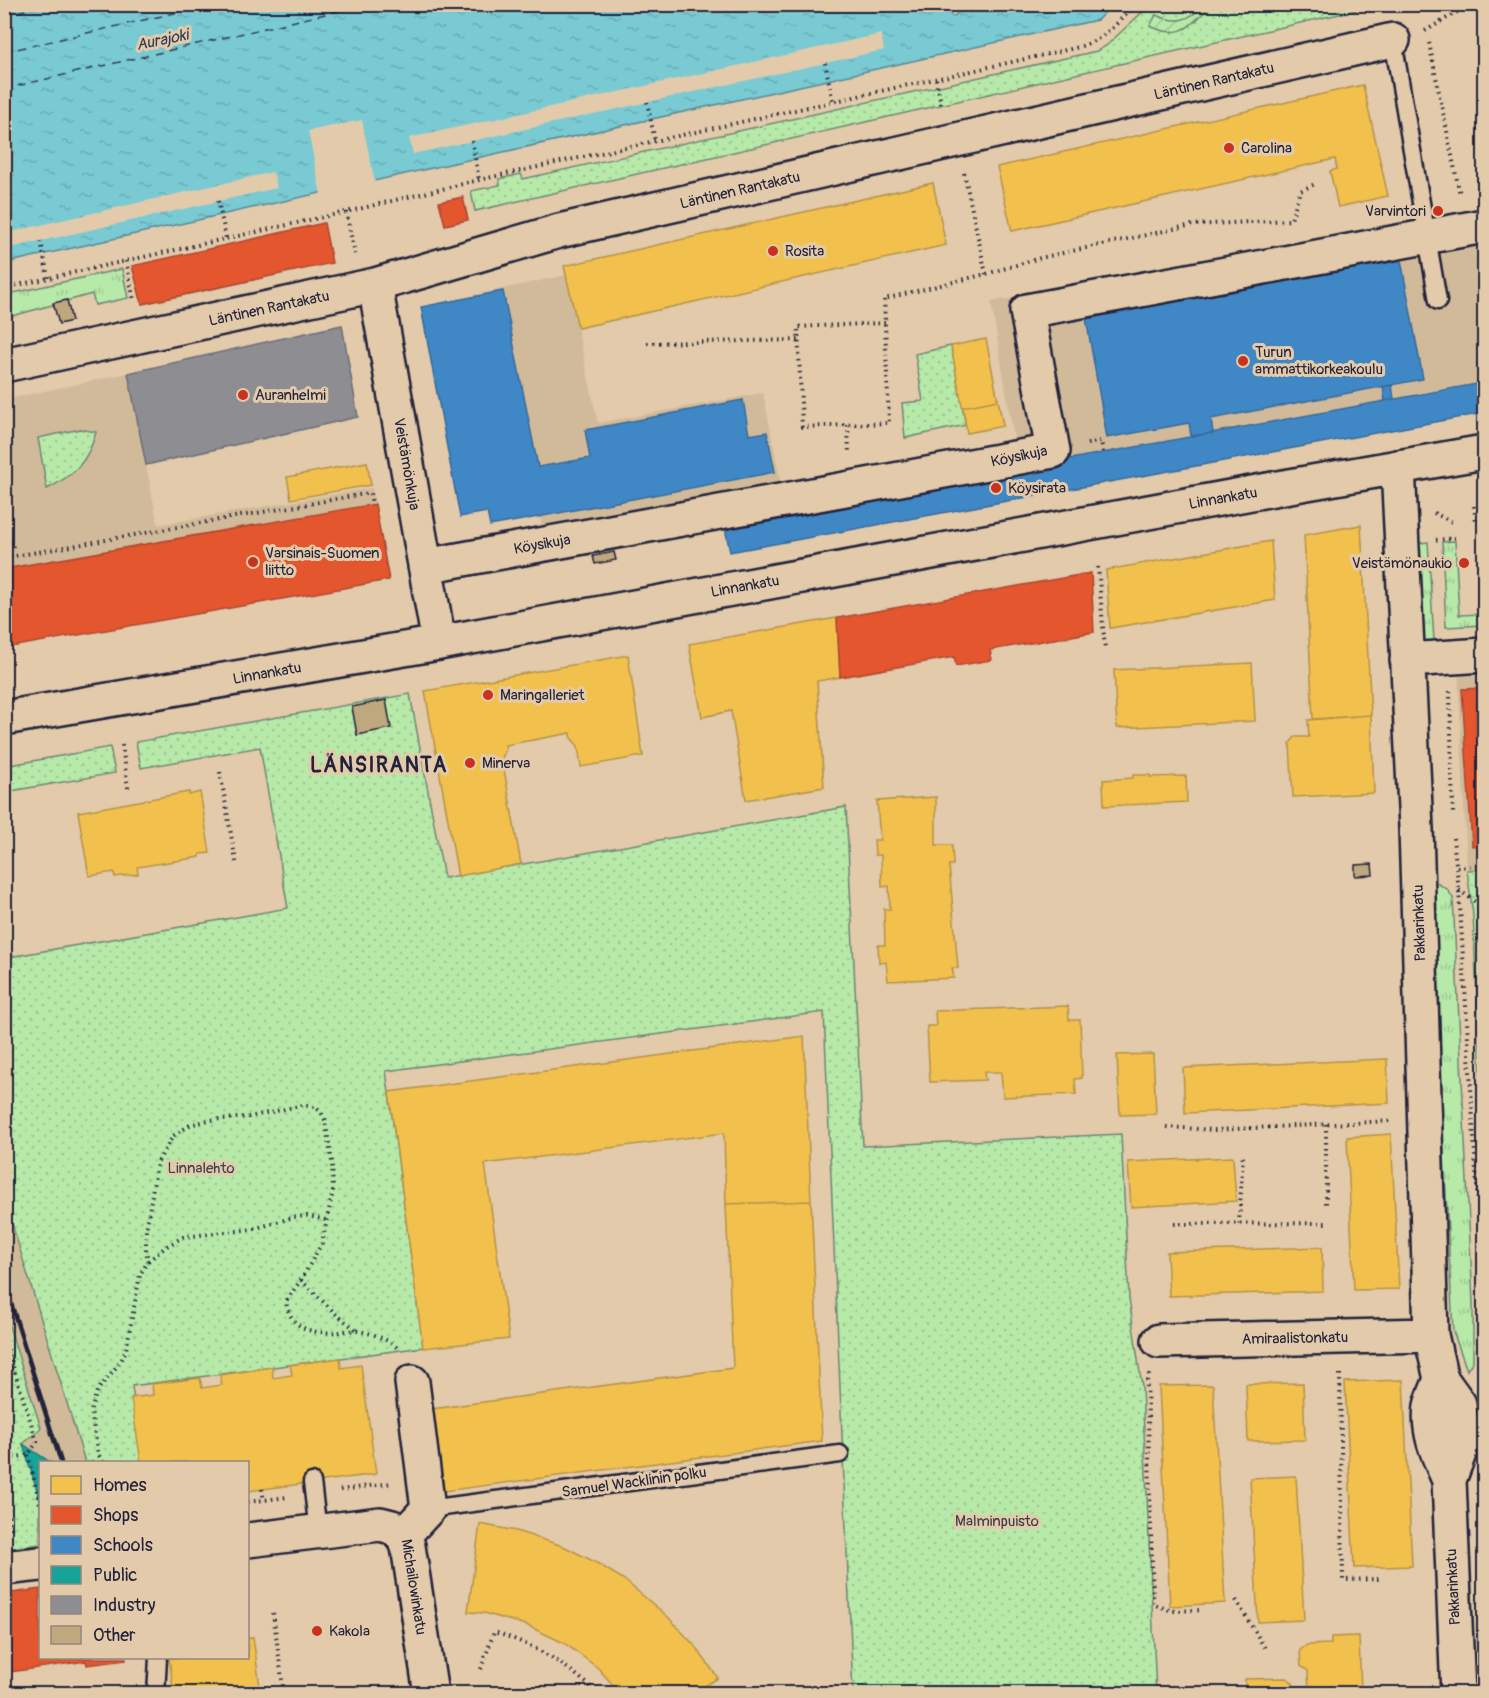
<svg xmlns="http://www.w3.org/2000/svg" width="1489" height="1698" viewBox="0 0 1489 1698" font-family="Pangolin,sans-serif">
<defs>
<pattern id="grass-tufts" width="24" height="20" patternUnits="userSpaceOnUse" patternTransform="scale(1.5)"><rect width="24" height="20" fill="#b7e9a9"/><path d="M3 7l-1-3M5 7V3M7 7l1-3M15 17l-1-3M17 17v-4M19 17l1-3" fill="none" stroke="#9dc892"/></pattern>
<pattern id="park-dots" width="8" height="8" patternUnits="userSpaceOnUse" patternTransform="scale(1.5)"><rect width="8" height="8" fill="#b7e9a9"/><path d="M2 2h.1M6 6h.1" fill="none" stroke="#9dc892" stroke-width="1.8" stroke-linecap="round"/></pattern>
<pattern id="garden-furrows" width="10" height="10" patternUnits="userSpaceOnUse" patternTransform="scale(1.5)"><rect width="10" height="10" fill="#b7e9a9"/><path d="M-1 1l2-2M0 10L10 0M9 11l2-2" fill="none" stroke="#9dc892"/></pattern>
<pattern id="water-ripples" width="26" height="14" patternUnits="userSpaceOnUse" patternTransform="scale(1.5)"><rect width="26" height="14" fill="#79cad2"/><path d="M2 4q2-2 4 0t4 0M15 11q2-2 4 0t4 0" fill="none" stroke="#68adb5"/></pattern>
</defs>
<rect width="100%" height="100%" fill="#e2caaa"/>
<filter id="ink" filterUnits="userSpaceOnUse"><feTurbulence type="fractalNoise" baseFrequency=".0167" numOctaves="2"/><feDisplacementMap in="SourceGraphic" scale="12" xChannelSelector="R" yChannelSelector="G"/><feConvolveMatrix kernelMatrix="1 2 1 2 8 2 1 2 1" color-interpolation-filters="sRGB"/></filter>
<g filter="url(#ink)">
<path fill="#d1ba99" d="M1394,227L1484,232V413L730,552L721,501L543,532L537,503L460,517L421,307L566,275L598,423L763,393L782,488L1015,445L991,302Z
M128,373L158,525L372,488L389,580L5,648L4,400Z
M1484,666V869L1467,870L1458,668Z
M4,1201L85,1462H40V1500L23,1444L41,1428L5,1310Z"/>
<path fill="url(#grass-tufts)" stroke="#6c8672" stroke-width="1.5" d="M122,269L128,298L95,305L92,294L5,318L4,295Z
M1455,541L1459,615L1484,614V625L1446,627L1442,542Z
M1428,542L1434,641H1423L1414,544Z
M1430,879L1447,889L1453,898L1473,1303V1361L1467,1370L1453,1331Z"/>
<path fill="url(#park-dots)" stroke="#6c8672" stroke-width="1.5" d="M1356,4L1357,10L475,211L471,191L500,185L499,179L521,174L523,179L1097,51L1106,46L1150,5Z
M951,346L966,425L905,438L902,403L923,401L915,354Z
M80,429L96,432C88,462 74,475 47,489L38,438Z
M410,694L444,878L846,807L863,1146L1121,1134L1129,1298L1142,1387L1156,1693H853L824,1012L386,1071L423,1347L132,1386L142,1462H85L5,1201L4,958L288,908L260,747L141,768L136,742Z
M110,747L115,773L5,792V766Z
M1484,869V1135L1473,915L1467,870Z
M4,1310L41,1428L23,1444L40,1500V1544L5,1549Z"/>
<path fill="url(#garden-furrows)" stroke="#6c8672" stroke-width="1.5" d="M1206,4L1212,5C1190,25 1182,41 1150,26L1156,15C1178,25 1189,20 1206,4Z"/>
<path fill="url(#water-ripples)" stroke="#568796" stroke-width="1.5" d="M941,4L953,17L960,11L954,5H1113L1097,20L5,263L4,5Z"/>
<path fill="#e2caaa" d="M881,34L884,50L413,154L409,138Z
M362,120L375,183L321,195L308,131Z
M273,172L277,188L5,249V233Z"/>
<path fill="#f2c14e" stroke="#b49148" stroke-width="1.5" d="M1363,85L1388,196L1338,207L1330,171L1337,169L1335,159L1012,231L997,167Z
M933,183L946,245L578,328L564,266Z
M986,339L1003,426L967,433L951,346Z
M998,400L1003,426L967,433L963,407Z
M367,462L371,485L291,499L287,477Z
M1361,525L1371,715L1313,719L1304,535Z
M1271,541L1275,600L1110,628L1106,570Z
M837,618L840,677L817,681L824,787L746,800L731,711L702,717L689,644Z
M628,655L643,756L581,767L578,746L571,738V733L505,745L506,749L502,758L521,864L458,876L425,691Z
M1252,663L1255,721L1117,728L1114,670Z
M1371,715L1374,793L1293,797L1290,743L1295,737H1309L1308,720Z
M1133,775H1150V777L1186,776L1187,802L1104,806L1103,780L1133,778Z
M189,792V795L200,792L210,853L200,854V857L137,867L138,874L115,877L114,872L89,876L78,812Z
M936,797V845H952L953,865H949L958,968H952L954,978L888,981L886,962L879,963L878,945H885L884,909H890L889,886L882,887L881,855H875L874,840H880L877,801Z
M1068,1006L1069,1020H1080L1082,1078L1075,1079L1076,1094L1003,1097L1001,1072H984L985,1080L930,1082L927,1026H936L935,1011Z
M804,1036L811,1201L726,1204L724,1133L485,1164L509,1339L423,1348L389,1092Z
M1153,1054L1156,1114L1120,1115L1117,1055Z
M1387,1059L1389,1103L1185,1113L1183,1068Z
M1391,1134L1399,1289L1354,1290L1347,1137Z
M1233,1157L1236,1201L1131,1207L1128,1162Z
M811,1201L822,1441L444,1491L432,1409L733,1368L726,1204Z
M1322,1247L1323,1291L1169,1296L1167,1252Z
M340,1358L341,1368L361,1365L376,1474L248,1491V1462H141L131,1398L153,1395L152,1384L200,1378L202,1388L222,1385L220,1375L272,1367L273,1378L292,1375L290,1365Z
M1403,1380L1412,1566L1354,1568L1345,1382Z
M1303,1383L1305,1440L1248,1441L1246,1384Z
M1213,1385L1225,1603L1170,1606L1159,1386Z
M1296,1476L1304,1620L1258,1622L1250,1478Z
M480,1524L516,1531L563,1546L595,1562L623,1579L667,1616L695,1646L718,1678L692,1694H621L598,1668L564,1643L526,1625L484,1613L468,1612Z
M1359,1636L1361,1694H1309L1308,1671L1301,1666L1300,1650L1307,1645L1331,1644V1637Z
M253,1637L261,1694H174L169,1658H248V1638Z
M1287,1678L1293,1683L1294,1694H1246L1245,1679Z
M1183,1686L1184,1694H1156V1687Z"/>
<path fill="#e4572e" stroke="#aa4732" stroke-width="1.5" d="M463,197L468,220L445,225L439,202Z
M324,223L332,263L142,304L132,266Z
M375,504L389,580L11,647L4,608V569Z
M1091,573L1094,632L990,650L992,660L956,666L954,657L840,677L837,618Z
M1484,688V845L1472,846L1462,689Z
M40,1589V1658H126V1660L87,1665L86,1661L4,1673V1594Z"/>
<path fill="#3f88c5" stroke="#36699c" stroke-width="1.5" d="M1401,260L1423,379L1211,419L1213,433L1191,436L1189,423L1107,438L1086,318Z
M503,291L538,467L590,458L585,430L743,400L749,435L767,432L775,472L490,526L487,512L460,517L421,307Z
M1480,355H1484V413L730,552L724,523L1482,383L1480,369L1477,364Z
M1392,385L1394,399L1385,401L1383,387Z"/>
<path fill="#17a398" stroke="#1a7c7c" stroke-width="1.5" d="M23,1444L50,1462H40V1500Z"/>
<path fill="#8d8d92" stroke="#6d6d78" stroke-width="1.5" d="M342,325L358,417L146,465L128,373Z"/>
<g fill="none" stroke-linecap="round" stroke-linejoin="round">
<path stroke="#2f3b52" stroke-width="1.5" stroke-dasharray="8 6" stroke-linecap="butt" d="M4,15L51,4
M4,52L214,4
M4,89L368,4"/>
</g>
<path fill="#bfa77e" stroke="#22223b" stroke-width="1.5" d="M67,300L72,321L59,324L53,303Z
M614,552L616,560L595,564L593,556Z
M386,700L391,728L357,735L352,707Z
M1372,864L1373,875L1355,876V865Z"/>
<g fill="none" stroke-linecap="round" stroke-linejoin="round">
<g stroke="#22223b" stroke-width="21">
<path id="lane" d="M1393,40L1438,301
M312,1482L318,1531
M428,1509L840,1454
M156,1694L158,1658"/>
</g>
<g stroke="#22223b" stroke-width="38">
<path id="street" d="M375,285L439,643
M4,365L375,285L559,231L1393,40
M1398,467L1416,828L1431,1335L1441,1379L1459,1404L1463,1443L1449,1480L1458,1694
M425,566L1053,451L1027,311L1484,226
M1407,660L1484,655
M1159,1341L1431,1335
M1441,1379C1438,1388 1433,1397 1431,1406C1427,1433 1439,1457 1449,1480
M412,1382L428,1509L403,1536L408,1546L431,1694
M248,1540L380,1524L392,1527L403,1536
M4,1568L40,1564"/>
</g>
<g stroke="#22223b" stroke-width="38">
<path id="secondary" d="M4,718L439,643L1284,487L1484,452"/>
</g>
<path stroke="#22223b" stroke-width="4" stroke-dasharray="1.5 4.5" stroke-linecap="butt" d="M1425,31L1471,4
M1429,43L1460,195
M825,63L833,102
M936,79L942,108
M647,102L655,141
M472,141L479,180
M964,173L986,274
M218,201L226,238
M346,212L355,254
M41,241L48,278
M126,261L134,301
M4,288L346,212L479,180L1075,48C1103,41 1116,24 1136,4
M885,323L798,327L802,427L889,423L884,299L986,274L1040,258L1192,225L1291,220L1300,191L1317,183
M647,343L799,340
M848,425L849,454
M1087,444L1101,441L1103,453
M1474,506L1476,522
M1434,513L1454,523
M1436,540L1455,538
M4,543L12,542L13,548L4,549
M4,558L370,493L372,504
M1098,567L1105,649
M1450,691L1453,815
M122,745L128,788
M220,772L236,862
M1453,838L1459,890L1484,1302
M1457,867L1484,865
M1459,890L1484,908
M1326,1124V1204
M1166,1127L1215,1130L1391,1121
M1174,1224L1327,1223
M1239,1224L1243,1153
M148,1261L167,1246L183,1237L253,1229L294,1217L307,1216L326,1220
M301,1280L336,1314L356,1330
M4,1338L37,1442L28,1455L4,1459
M1149,1374L1147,1381L1153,1604L1172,1611L1203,1610
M1340,1374L1343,1580L1380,1579
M28,1455L40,1504
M103,1462L98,1454L91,1411L97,1391L121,1361L126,1350L140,1275L148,1261L146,1250V1231L157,1163L173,1136L190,1125L209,1120L249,1117L303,1105L315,1107L321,1112L325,1120L332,1162L333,1190L322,1243L301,1280L286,1301C290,1330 312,1334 339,1332C344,1332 351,1330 357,1331C371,1332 389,1340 400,1350
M262,1489L264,1501
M340,1490L392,1483
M4,1492L12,1533
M248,1502L288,1497
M1236,1600L1266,1650
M273,1613L284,1694
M481,1669L494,1632C538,1646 564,1663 599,1694"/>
<use href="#lane" stroke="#e2caaa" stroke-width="16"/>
<use href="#street" stroke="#e2caaa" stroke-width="33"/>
<use href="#secondary" stroke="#e2caaa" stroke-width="33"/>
<path stroke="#22223b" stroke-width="4.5" d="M4,1281L61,1462"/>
</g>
</g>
<g fill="#c8321e" stroke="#e2caaa" stroke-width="2">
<circle cx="1229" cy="148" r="6"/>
<circle cx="1438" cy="211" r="6"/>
<circle cx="773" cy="251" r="6"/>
<circle cx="1243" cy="361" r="6"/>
<circle cx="243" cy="395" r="6"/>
<circle cx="996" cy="488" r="6"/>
<circle cx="253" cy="562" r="6"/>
<circle cx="1464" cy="563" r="6"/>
<circle cx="488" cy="695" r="6"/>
<circle cx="470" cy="763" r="6"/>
<circle cx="317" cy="1631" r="6"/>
</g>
<g text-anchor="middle" stroke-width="6" stroke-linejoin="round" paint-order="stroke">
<g font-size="15" fill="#22223b" stroke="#e2caaa">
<text transform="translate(1214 81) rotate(-13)" y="5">Läntinen Rantakatu</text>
<text transform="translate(740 190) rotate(-13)" y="5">Läntinen Rantakatu</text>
<text transform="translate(269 308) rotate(-12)" y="5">Läntinen Rantakatu</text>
<text transform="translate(1019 456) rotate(-12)" y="5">Köysikuja</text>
<text transform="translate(407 464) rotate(80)" y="5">Veistämönkuja</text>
<text transform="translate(1223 498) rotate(-10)" y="5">Linnankatu</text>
<text transform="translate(542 544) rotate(-10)" y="5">Köysikuja</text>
<text transform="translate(745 586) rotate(-10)" y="5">Linnankatu</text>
<text transform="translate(267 673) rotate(-10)" y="5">Linnankatu</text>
<text transform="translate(1419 923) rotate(-92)" y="5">Pakkarinkatu</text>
<text transform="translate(1295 1338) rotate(-1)" y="5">Amiraalistonkatu</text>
<text transform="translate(634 1482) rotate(-8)" y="5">Samuel Wacklinin polku</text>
<text transform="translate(414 1587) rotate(81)" y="5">Michailowinkatu</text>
<text transform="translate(1453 1587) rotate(-93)" y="5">Pakkarinkatu</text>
</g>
<g font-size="15" fill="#22223b" stroke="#e2caaa" text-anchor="start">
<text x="1241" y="153">Carolina</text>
<text x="1426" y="216" text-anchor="end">Varvintori</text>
<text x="785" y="256">Rosita</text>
<text x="1255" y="357">Turun<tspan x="1255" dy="17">ammattikorkeakoulu</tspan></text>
<text x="255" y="400">Auranhelmi</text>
<text x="1008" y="493">Köysirata</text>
<text x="265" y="558">Varsinais-Suomen<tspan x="265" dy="17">liitto</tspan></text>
<text x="1452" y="568" text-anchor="end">Veistämönaukio</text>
<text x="500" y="700">Maringalleriet</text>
<text x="482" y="768">Minerva</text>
<text x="329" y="1636">Kakola</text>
</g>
<g font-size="15" fill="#38404c" stroke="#e2caaa">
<text x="201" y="1173">Linnalehto</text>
<text x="997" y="1526">Malminpuisto</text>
</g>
<g font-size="16" font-style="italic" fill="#2f3b52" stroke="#e2caaa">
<text transform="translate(162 39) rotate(-12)" y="6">Aurajoki</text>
</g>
<g font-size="21" font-weight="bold" letter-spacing="1.5" fill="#22223b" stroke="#e2caaa">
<text x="379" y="772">LÄNSIRANTA</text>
</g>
</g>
<rect width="1489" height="1698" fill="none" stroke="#e2caaa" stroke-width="24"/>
<rect x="12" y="12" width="1465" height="1674" fill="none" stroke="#22223b" stroke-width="2" filter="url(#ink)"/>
<rect x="39" y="1461" width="210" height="198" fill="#e2caaa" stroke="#95877e" stroke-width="1.5"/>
<rect x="51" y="1476" width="30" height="18" fill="#f2c14e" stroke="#95877e" stroke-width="1.5"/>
<text x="93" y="1491" font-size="18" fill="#22223b">Homes</text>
<rect x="51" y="1506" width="30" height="18" fill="#e4572e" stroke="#95877e" stroke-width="1.5"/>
<text x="93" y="1521" font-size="18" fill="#22223b">Shops</text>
<rect x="51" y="1536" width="30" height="18" fill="#3f88c5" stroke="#95877e" stroke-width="1.5"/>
<text x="93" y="1551" font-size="18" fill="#22223b">Schools</text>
<rect x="51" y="1566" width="30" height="18" fill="#17a398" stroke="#95877e" stroke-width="1.5"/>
<text x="93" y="1581" font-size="18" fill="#22223b">Public</text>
<rect x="51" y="1596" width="30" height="18" fill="#8d8d92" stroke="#95877e" stroke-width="1.5"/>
<text x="93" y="1611" font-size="18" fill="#22223b">Industry</text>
<rect x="51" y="1626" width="30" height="18" fill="#bfa77e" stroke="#95877e" stroke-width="1.5"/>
<text x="93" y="1641" font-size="18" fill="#22223b">Other</text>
</svg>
